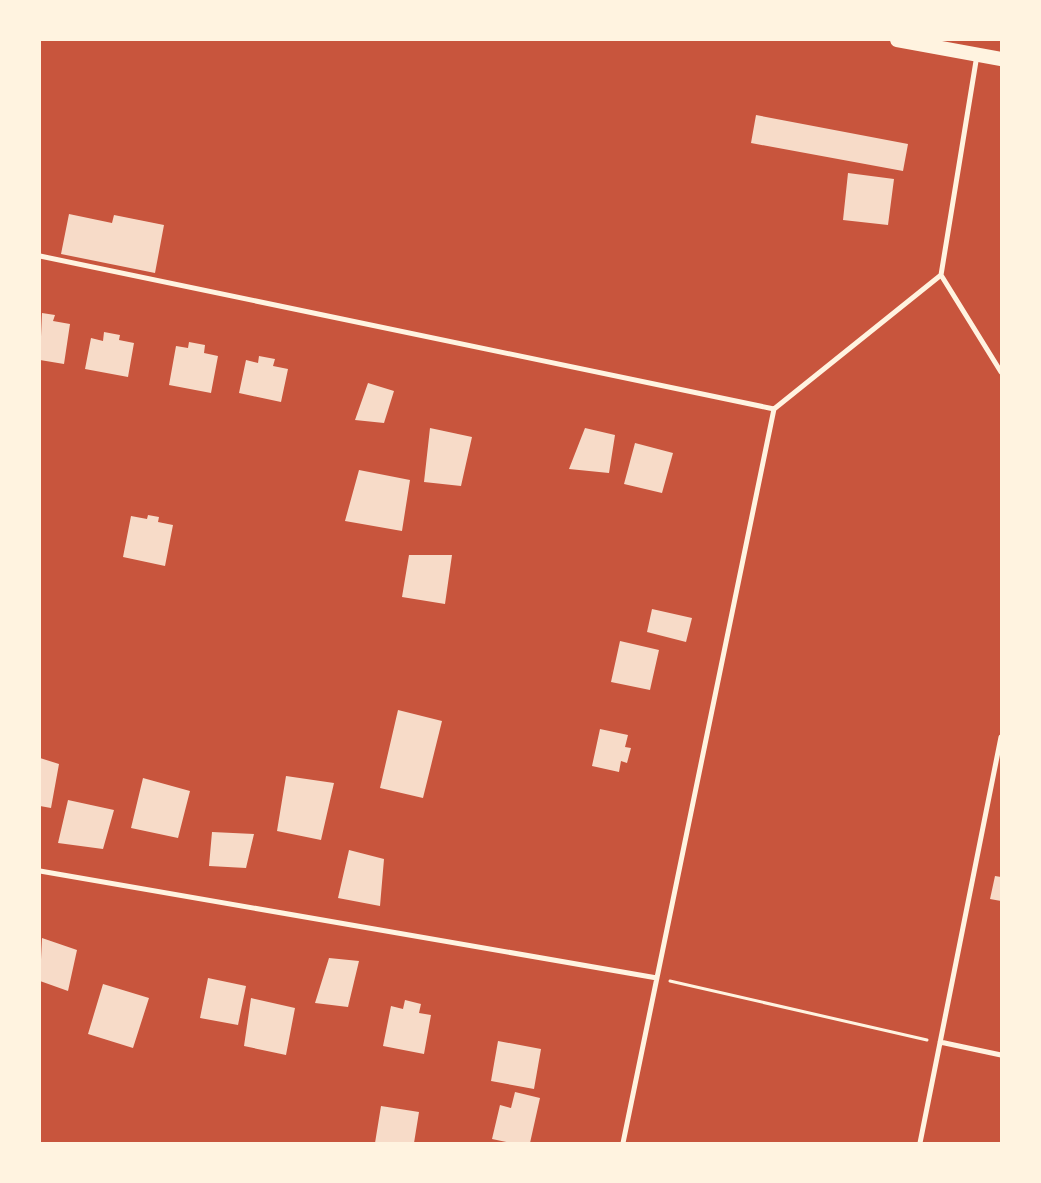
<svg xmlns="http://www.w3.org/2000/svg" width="1041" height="1183" viewBox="0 0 1041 1183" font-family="Raleway,sans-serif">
<rect width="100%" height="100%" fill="#c8553d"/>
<path fill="#f7dbc8" d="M756,115L908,144L903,171L751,143Z
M848,173L894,179L888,225L843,220Z
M69,214L112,223L114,215L164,225L155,273L61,254Z
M42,313L55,315L53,321L70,324L64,364L40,360Z
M104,332L120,335L119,340L134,343L128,377L85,369L91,338L103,341Z
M189,342L205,345L204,353L218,356L211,393L169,385L176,346L188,348Z
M259,356L275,359L273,366L288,369L281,402L239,393L246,360L258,363Z
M368,383L394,391L384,423L355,420Z
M430,428L472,437L461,486L424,482Z
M585,428L615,435L609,473L569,469Z
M635,443L673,453L662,493L624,484Z
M359,470L410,480L402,531L345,521Z
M148,515L159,517L158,522L173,525L165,566L123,557L131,516L147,519Z
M409,555H452L445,604L402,597Z
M652,609L692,618L686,642L647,632Z
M620,641L659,650L650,690L611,682Z
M398,710L442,721L423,798L380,788Z
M600,729L628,735L625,747L631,748L627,763L621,761L619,772L592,766Z
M40,758L59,764L51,808L40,806Z
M286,776L334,783L321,840L277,831Z
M143,778L190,791L178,838L131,828Z
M68,800L114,810L103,849L58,843Z
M212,832L254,834L246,868L209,866Z
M349,850L384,859L380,906L338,898Z
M995,876L1001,877V901L990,899Z
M42,938L77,950L68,991L40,981Z
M329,958L359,961L348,1007L315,1003Z
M208,978L246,986L238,1025L200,1018Z
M103,984L149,998L133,1048L88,1034Z
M251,998L295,1008L286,1055L244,1046Z
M405,1000L421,1004L419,1013L431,1015L424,1054L383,1046L391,1006L403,1009Z
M498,1041L541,1049L534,1089L491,1081Z
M515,1092L540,1098L530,1143H511L492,1139L500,1105L511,1108Z
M381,1106L419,1112L414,1143H375Z"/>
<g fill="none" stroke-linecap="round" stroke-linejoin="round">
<path stroke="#fff3e0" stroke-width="3" d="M670,981L927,1040"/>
<path stroke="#fff3e0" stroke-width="5" d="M40,256L774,409
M941,275L1001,372
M40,871L657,978
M940,1042L1001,1055
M623,1143L774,409L941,275L977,55
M920,1143L1001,737"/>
<path stroke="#fff3e0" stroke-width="14" d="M897,40L1001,59"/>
</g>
<rect width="1041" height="1183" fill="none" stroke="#fff3e0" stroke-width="82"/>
</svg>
